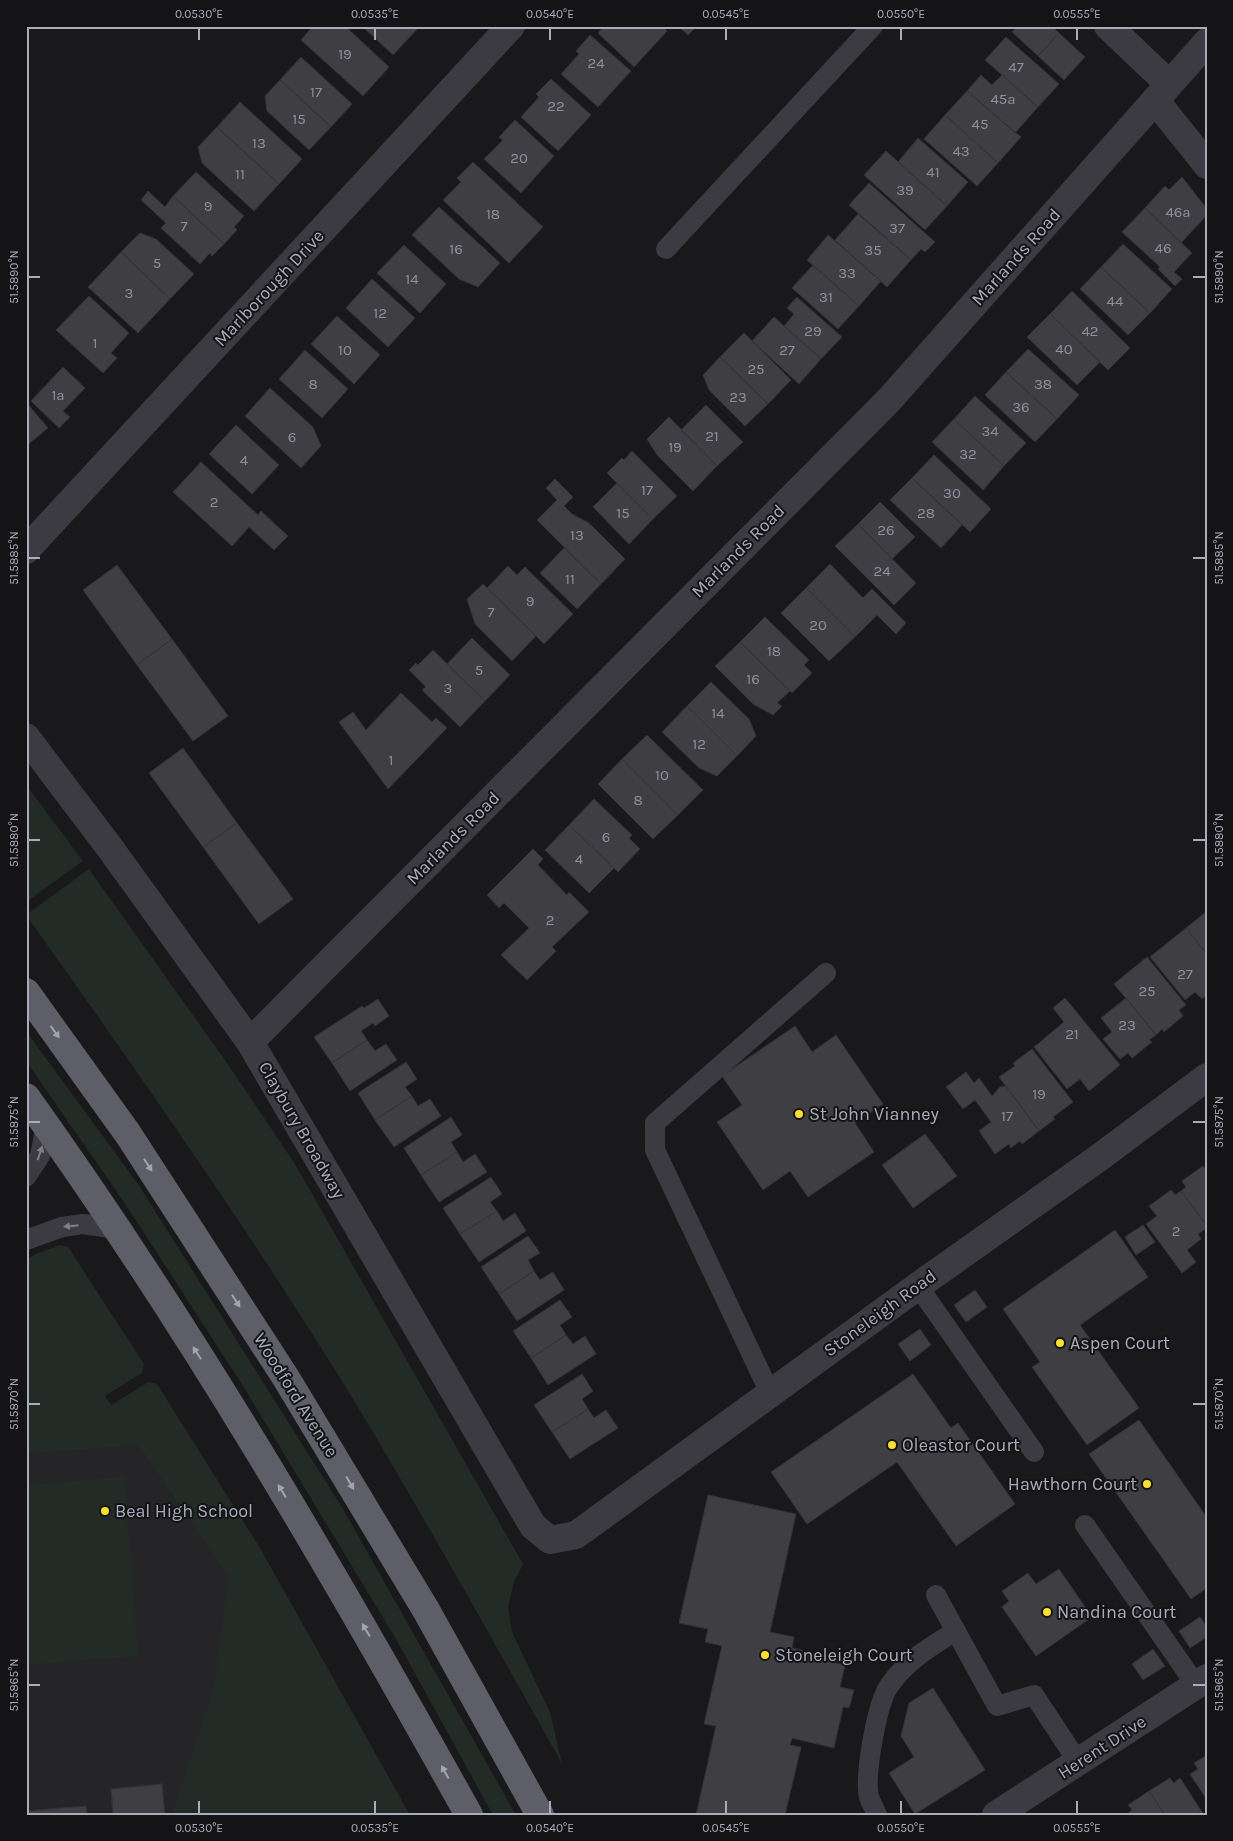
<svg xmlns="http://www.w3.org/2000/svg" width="1233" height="1841" viewBox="0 0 1233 1841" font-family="Karla,sans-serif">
<rect width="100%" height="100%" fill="#19191b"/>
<path fill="#252528" d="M26,1290L111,1405L229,1578L356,1815H26Z"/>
<path fill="#222b25" d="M26,785L83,861L26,902Z
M89,869L227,1063L295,1164L523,1564L514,1582L508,1606L512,1632L550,1712L562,1764C498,1649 434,1535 367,1422C261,1247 144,1081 26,915Z
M26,1031L140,1187L343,1509L516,1815H493L396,1639L243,1386L126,1205L26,1061Z
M60,1245L68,1247L144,1364L142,1373L105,1396L111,1405L149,1382L157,1384L260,1548L410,1815H172L213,1693L229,1578L138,1445L26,1454V1260L36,1254Z
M124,1477L138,1656L26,1665V1485Z"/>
<path fill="#3e3e43" stroke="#333337" d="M313,26H345L389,67L363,96L301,40Z
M362,26H420L393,55Z
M604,26H662L667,31L634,67L598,33Z
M678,26H697L688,35Z
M1018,26H1051L1059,33L1038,56L1012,32Z
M1059,33L1085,57L1064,80L1038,56Z
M590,35L631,71L598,107L561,74L579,54L576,51Z
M1006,37L1059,84L1038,107L985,60Z
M301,57L352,104L331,127L280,80Z
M981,75L992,85L1002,75L1038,107L1015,133L967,91Z
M551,79L591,115L558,151L521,117L539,97L536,94Z
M280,80L331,127L309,150L267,111L265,96Z
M967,91L1021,137L998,163L945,115Z
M240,102L302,159L279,184L217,127Z
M945,115L998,163L977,186L924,139Z
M515,120L554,156L521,193L484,159L503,140L499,137Z
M217,127L279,184L254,211L202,163L198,147Z
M918,138L968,182L947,206L898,162Z
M886,151L947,206L925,230L864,175Z
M473,162L543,227L509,263L443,200L461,182L457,178Z
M196,172L244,216L234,227L237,230L224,244L173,196Z
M1182,177L1207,209V215L1181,243L1145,208L1165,186L1169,190Z
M869,183L935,242L925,252L921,249L911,260L849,205Z
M148,191L165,207L173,196L224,244L212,256L210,253L200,264L161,228L166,223L141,200Z
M439,207L500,263L478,287L459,279L412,235Z
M1145,208L1192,253L1174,272L1182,279L1175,286L1158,269L1160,267L1122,232Z
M858,214L911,260L887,287L835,240Z
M140,233L156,239L194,274L170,299L121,252Z
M828,235L881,281L859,306L807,260Z
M1123,244L1172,289L1150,313L1101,267Z
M404,245L446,284L420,313L377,273Z
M121,252L170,299L138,333L88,287Z
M813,265L859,306L838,329L792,288Z
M1101,267L1150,313L1128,335L1080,289Z
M372,279L415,318L388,347L346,308Z
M1072,291L1130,348L1108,370L1050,314Z
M89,296L129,333L111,353L117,358L103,373L56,330Z
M797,297L842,337L821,359L784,326L794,314L787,308Z
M1050,314L1100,362L1077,385L1027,337Z
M337,316L380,355L354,384L311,344Z
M774,317L821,359L799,384L752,341Z
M744,333L791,380L768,404L720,357Z
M1028,349L1079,395L1057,419L1006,372Z
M305,350L348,389L322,418L279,379Z
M720,357L768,404L745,426L709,390L703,375Z
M63,367L85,388L63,411L70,417L59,428L31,401Z
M1006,372L1057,419L1035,442L985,395Z
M270,388L313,427L321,446L301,468L245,416Z
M975,396L1026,443L1004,466L954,419Z
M26,402L48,428L26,446Z
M706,405L743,442L717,466L681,430Z
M669,417L717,466L693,491L657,455L647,439Z
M954,419L1004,466L983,490L932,442Z
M236,425L279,465L252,494L209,454Z
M632,451L677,496L653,519L607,473L622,458L624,460Z
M934,455L991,509L970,532L912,478Z
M201,462L258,515L261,511L288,536L274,550L249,527L232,546L173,492Z
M912,478L962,525L941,548L890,500Z
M555,479L573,497L564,506L572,514L589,523L625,559L601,584L537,520L557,500L546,488Z
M617,483L653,519L629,544L593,507Z
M880,502L915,537L892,559L858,524Z
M858,524L916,583L894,605L835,546Z
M564,548L601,584L577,609L540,573Z
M830,564L863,598L872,589L906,623L896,634L877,615L855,637L806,588Z
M117,565L172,639L137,665L83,590Z
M508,566L517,575L525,567L573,614L544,644L487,588Z
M483,584L536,636L512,661L475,624L467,599Z
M806,588L855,637L829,661L781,613Z
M765,617L809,660L804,665L812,673L792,693L740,642Z
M472,638L510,675L485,701L447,664Z
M172,639L228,716L193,741L137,665Z
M740,642L790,691L777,703L782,706L773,715L753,704L715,666Z
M433,650L485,701L460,727L422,690L426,687L409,670L416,663L418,665Z
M711,682L749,719L756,736L737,756L687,706Z
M401,693L432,722L436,718L447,728L388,789L339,722L353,712L366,730Z
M687,706L737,756L717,776L699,768L662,732Z
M647,735L703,790L678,815L622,759Z
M183,748L237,823L203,847L149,773Z
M622,759L678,815L653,839L598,784Z
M594,799L632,835L629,838L640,849L618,872L569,825Z
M237,823L293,899L259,924L203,847Z
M569,825L614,868L589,893L545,850Z
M533,849L543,859L538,865L567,895L569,892L589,912L552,947L556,951L527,980L501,955L529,928L504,903L499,908L487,895Z
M1207,911V954L1186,928Z
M1186,928L1207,954V995L1202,999L1195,992L1185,1000L1150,957Z
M1147,957L1186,1005L1179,1010L1183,1016L1164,1032L1162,1029L1156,1035L1114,984Z
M1065,998L1120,1065L1089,1091L1080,1079L1067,1089L1034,1047L1064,1022L1053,1008Z
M1126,998L1156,1035L1149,1040L1152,1042L1132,1058L1128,1053L1120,1059L1103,1039L1112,1032L1101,1018Z
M378,999L389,1016L375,1026L373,1023L361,1031L367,1040L332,1063L314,1037L362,1006L364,1008Z
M795,1026L812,1052L836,1035L883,1104L855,1123L874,1152L808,1197L790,1171L763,1190L717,1122L742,1105L722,1076Z
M367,1040L375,1051L386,1044L397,1060L350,1091L332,1063Z
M1032,1049L1073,1102L1053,1117L1055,1119L1039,1131L999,1077L1015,1066L1013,1063Z
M406,1062L417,1079L405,1087L412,1096L375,1120L358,1093Z
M966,1072L974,1083L979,1078L992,1096L1000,1087L1006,1086L1039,1131L1022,1144L1020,1141L1011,1148L1009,1144L995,1154L979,1131L991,1122L975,1100L963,1109L946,1087Z
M412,1096L418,1106L430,1099L441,1116L394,1147L375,1120Z
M451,1117L462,1135L451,1142L457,1152L421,1175L404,1148Z
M925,1134L957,1176L913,1208L882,1165Z
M457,1152L463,1162L475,1154L487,1172L439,1202L421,1175Z
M1203,1166L1207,1171V1226L1181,1191L1186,1187L1182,1181Z
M491,1177L502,1194L490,1202L497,1211L460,1234L443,1208Z
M1171,1190L1175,1195L1181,1191L1207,1226V1228L1198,1234L1201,1239L1187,1250L1196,1262L1182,1273L1146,1224L1157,1216L1149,1206Z
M497,1211L503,1221L515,1213L526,1231L479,1262L460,1234Z
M1143,1225L1155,1242L1136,1255L1125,1237Z
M1115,1230L1148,1277L1080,1325L1139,1408L1087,1445L1032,1367L1040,1362L1003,1309Z
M528,1236L540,1253L528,1260L534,1271L499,1294L481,1267Z
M534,1271L540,1280L553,1272L564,1290L517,1321L499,1294Z
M975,1290L987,1307L966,1322L954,1305Z
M560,1300L572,1317L560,1325L566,1335L531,1358L513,1331Z
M920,1329L931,1345L910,1361L898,1344Z
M566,1335L573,1344L585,1336L596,1354L548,1385L531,1358Z
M582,1374L593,1391L582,1399L588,1409L552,1432L534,1405Z
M913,1374L951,1428L958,1423L1015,1504L956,1546L897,1462L807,1524L771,1472Z
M588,1409L594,1418L606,1410L618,1428L570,1459L552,1432Z
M1139,1420L1205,1515L1207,1513V1588L1191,1599L1089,1454Z
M708,1495L796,1514L770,1632L794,1637L792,1648L811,1652L810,1657L845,1665L840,1687L854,1690L849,1708L843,1707L834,1748L792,1738L790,1745L801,1747L785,1815H696L716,1726L704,1724L722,1646L705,1642L708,1629L679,1623Z
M1059,1569L1092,1617L1036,1656L1002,1607L1009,1601L1002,1591L1028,1573L1036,1584Z
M1200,1617L1207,1627V1637L1190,1648L1179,1631Z
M1153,1649L1165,1666L1143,1680L1132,1664Z
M933,1688L985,1770L915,1814L889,1773L914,1757L901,1736L909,1703Z
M1207,1755V1800L1190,1774L1198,1769L1194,1763Z
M1170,1778L1174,1783L1180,1778L1204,1815H1165L1149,1791Z
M162,1784L165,1815H113L111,1789Z
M162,1784L165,1815H113L111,1789Z
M1149,1791L1165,1815H1125L1132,1810L1128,1805Z
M86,1806L87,1815H26V1811Z"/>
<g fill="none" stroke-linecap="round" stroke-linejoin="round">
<path stroke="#3c3b42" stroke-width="20" d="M666,249L873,26
M26,1177L40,1156L46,1125
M26,1240L62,1227L83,1224L117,1229
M918,1286L1034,1452
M770,1393L655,1150V1123L826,973
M1085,1525L1196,1685
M936,1595L997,1706L1034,1695L1078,1762
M877,1815C875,1809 871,1803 869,1797C864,1776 877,1703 889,1686C906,1661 931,1646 956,1631"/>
<path stroke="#3c3b42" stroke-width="28" d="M1108,26L1169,84
M1155,100L1207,165
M26,550L511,26
M26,737L110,848L250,1042L533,1526L550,1540L576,1535L918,1286L1100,1157L1207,1077
M250,1042L889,400L1207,42
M996,1815L1207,1678"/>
<path stroke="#5d5e68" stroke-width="28" d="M26,992L128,1134L286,1378L426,1610L540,1815
M26,1097C190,1326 332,1569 469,1815"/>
</g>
<defs><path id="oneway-solid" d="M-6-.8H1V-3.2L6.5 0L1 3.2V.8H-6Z" transform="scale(1.25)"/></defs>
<g fill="#a3a4b3">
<use href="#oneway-solid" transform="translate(55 1032) rotate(54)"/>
<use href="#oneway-solid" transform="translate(148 1165) rotate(57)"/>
<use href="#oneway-solid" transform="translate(236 1301) rotate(57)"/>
<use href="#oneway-solid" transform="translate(197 1353) rotate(-123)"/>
<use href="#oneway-solid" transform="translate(350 1483) rotate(59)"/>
<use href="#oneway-solid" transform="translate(282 1491) rotate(-121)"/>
<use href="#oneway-solid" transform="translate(366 1630) rotate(-121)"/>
<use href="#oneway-solid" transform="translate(445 1772) rotate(-119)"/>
</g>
<g fill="#7f7f8b">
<use href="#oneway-solid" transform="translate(40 1153) rotate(-71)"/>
<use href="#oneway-solid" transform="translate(71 1226) rotate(174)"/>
</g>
<path fill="none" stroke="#abacbb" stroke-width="2" d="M199,28V40M375,28V40M550,28V40M726,28V40M901,28V40M1077,28V40M28,277H40M1193,277H1206M28,558H40M1193,558H1206M28,840H40M1193,840H1206M28,1122H40M1193,1122H1206M28,1404H40M1193,1404H1206M28,1685H40M1193,1685H1206M199,1801V1814M375,1801V1814M550,1801V1814M726,1801V1814M901,1801V1814M1077,1801V1814"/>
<g fill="#f9df32" stroke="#141416" stroke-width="2">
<circle cx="799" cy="1114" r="5"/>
<circle cx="1060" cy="1343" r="5"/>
<circle cx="892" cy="1445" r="5"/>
<circle cx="1147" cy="1484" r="5"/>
<circle cx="105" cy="1511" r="5"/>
<circle cx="1047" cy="1612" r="5"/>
<circle cx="765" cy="1655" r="5"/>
</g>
<g text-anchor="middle" stroke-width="4" stroke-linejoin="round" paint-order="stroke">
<g font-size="15" fill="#90909d">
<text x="345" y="59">19</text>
<text x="596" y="68">24</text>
<text x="1016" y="72">47</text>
<text x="316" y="97">17</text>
<text x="1003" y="104">45a</text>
<text x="556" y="111">22</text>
<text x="299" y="124">15</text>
<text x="980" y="129">45</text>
<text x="259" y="148">13</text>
<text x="961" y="156">43</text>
<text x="519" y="163">20</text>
<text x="933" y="177">41</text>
<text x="240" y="179">11</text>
<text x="905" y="195">39</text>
<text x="208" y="211">9</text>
<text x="1178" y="217">46a</text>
<text x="493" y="219">18</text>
<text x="184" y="231">7</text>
<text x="897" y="233">37</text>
<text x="1163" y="253">46</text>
<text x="456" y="254">16</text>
<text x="873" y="255">35</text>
<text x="157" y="268">5</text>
<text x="847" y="278">33</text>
<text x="412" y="284">14</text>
<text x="129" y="298">3</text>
<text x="826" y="302">31</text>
<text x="1115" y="306">44</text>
<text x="380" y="318">12</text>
<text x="813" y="336">29</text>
<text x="1090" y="336">42</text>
<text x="95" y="348">1</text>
<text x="1064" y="354">40</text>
<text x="345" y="355">10</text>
<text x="787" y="355">27</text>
<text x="756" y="374">25</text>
<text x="313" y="389">8</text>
<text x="1043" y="389">38</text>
<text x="58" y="400">1a</text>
<text x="738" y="402">23</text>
<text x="1021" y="412">36</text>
<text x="990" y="436">34</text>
<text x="712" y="441">21</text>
<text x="292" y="442">6</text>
<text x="675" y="452">19</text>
<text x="968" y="459">32</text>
<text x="244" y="465">4</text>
<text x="647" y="495">17</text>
<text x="952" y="498">30</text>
<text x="214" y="507">2</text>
<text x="623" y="518">15</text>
<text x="926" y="518">28</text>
<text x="886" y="535">26</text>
<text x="577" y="540">13</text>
<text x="882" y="576">24</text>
<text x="570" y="584">11</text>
<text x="530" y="606">9</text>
<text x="491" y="617">7</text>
<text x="818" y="630">20</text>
<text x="774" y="656">18</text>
<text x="479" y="675">5</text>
<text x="753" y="684">16</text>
<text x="448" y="693">3</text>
<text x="718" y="718">14</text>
<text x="699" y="749">12</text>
<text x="391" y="765">1</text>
<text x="662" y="780">10</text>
<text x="638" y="805">8</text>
<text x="606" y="842">6</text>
<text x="579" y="864">4</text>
<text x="550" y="925">2</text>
<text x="1185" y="979">27</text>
<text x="1147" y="996">25</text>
<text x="1127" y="1030">23</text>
<text x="1072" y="1039">21</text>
<text x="1039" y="1099">19</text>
<text x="1007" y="1121">17</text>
<text x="1176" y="1236">2</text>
</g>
<g font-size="18" fill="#abacbb" stroke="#141416">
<text transform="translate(1016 257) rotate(-48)" y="6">Marlands Road</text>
<text transform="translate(269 288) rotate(-47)" y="6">Marlborough Drive</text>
<text transform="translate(738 551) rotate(-45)" y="6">Marlands Road</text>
<text transform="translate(453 838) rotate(-45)" y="6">Marlands Road</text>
<text transform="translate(302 1130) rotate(60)" y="6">Claybury Broadway</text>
<text transform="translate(880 1313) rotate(-36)" y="6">Stoneleigh Road</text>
<text transform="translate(296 1395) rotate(58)" y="6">Woodford Avenue</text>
<text transform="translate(1102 1747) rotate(-33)" y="6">Herent Drive</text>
</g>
<g font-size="18" fill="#abacbb" stroke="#141416" text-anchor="start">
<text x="809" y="1120">St John Vianney</text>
<text x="1070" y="1349">Aspen Court</text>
<text x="902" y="1451">Oleastor Court</text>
<text x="1137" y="1490" text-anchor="end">Hawthorn Court</text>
<text x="115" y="1517">Beal High School</text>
<text x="1057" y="1618">Nandina Court</text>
<text x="775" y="1661">Stoneleigh Court</text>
</g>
</g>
<rect width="1233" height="1841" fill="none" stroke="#141416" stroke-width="55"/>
<rect x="28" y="28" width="1178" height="1786" fill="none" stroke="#abacbb" stroke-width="2"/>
<g font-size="12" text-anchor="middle" fill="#abacbb">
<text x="199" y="18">0.0530°E</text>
<text x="375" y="18">0.0535°E</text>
<text x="550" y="18">0.0540°E</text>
<text x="726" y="18">0.0545°E</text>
<text x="901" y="18">0.0550°E</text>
<text x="1077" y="18">0.0555°E</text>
<text transform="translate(14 277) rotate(-90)" y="4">51.5890°N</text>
<text transform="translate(1219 277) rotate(-90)" y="4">51.5890°N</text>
<text transform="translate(14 558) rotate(-90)" y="4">51.5885°N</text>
<text transform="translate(1219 558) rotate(-90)" y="4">51.5885°N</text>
<text transform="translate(14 840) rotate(-90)" y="4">51.5880°N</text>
<text transform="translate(1219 840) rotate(-90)" y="4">51.5880°N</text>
<text transform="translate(14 1122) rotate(-90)" y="4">51.5875°N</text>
<text transform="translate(1219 1122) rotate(-90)" y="4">51.5875°N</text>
<text transform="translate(14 1404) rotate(-90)" y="4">51.5870°N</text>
<text transform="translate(1219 1404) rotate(-90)" y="4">51.5870°N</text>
<text transform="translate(14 1685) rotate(-90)" y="4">51.5865°N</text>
<text transform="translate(1219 1685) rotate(-90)" y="4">51.5865°N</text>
<text x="199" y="1832">0.0530°E</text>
<text x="375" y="1832">0.0535°E</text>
<text x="550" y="1832">0.0540°E</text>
<text x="726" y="1832">0.0545°E</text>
<text x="901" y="1832">0.0550°E</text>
<text x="1077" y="1832">0.0555°E</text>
</g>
</svg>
